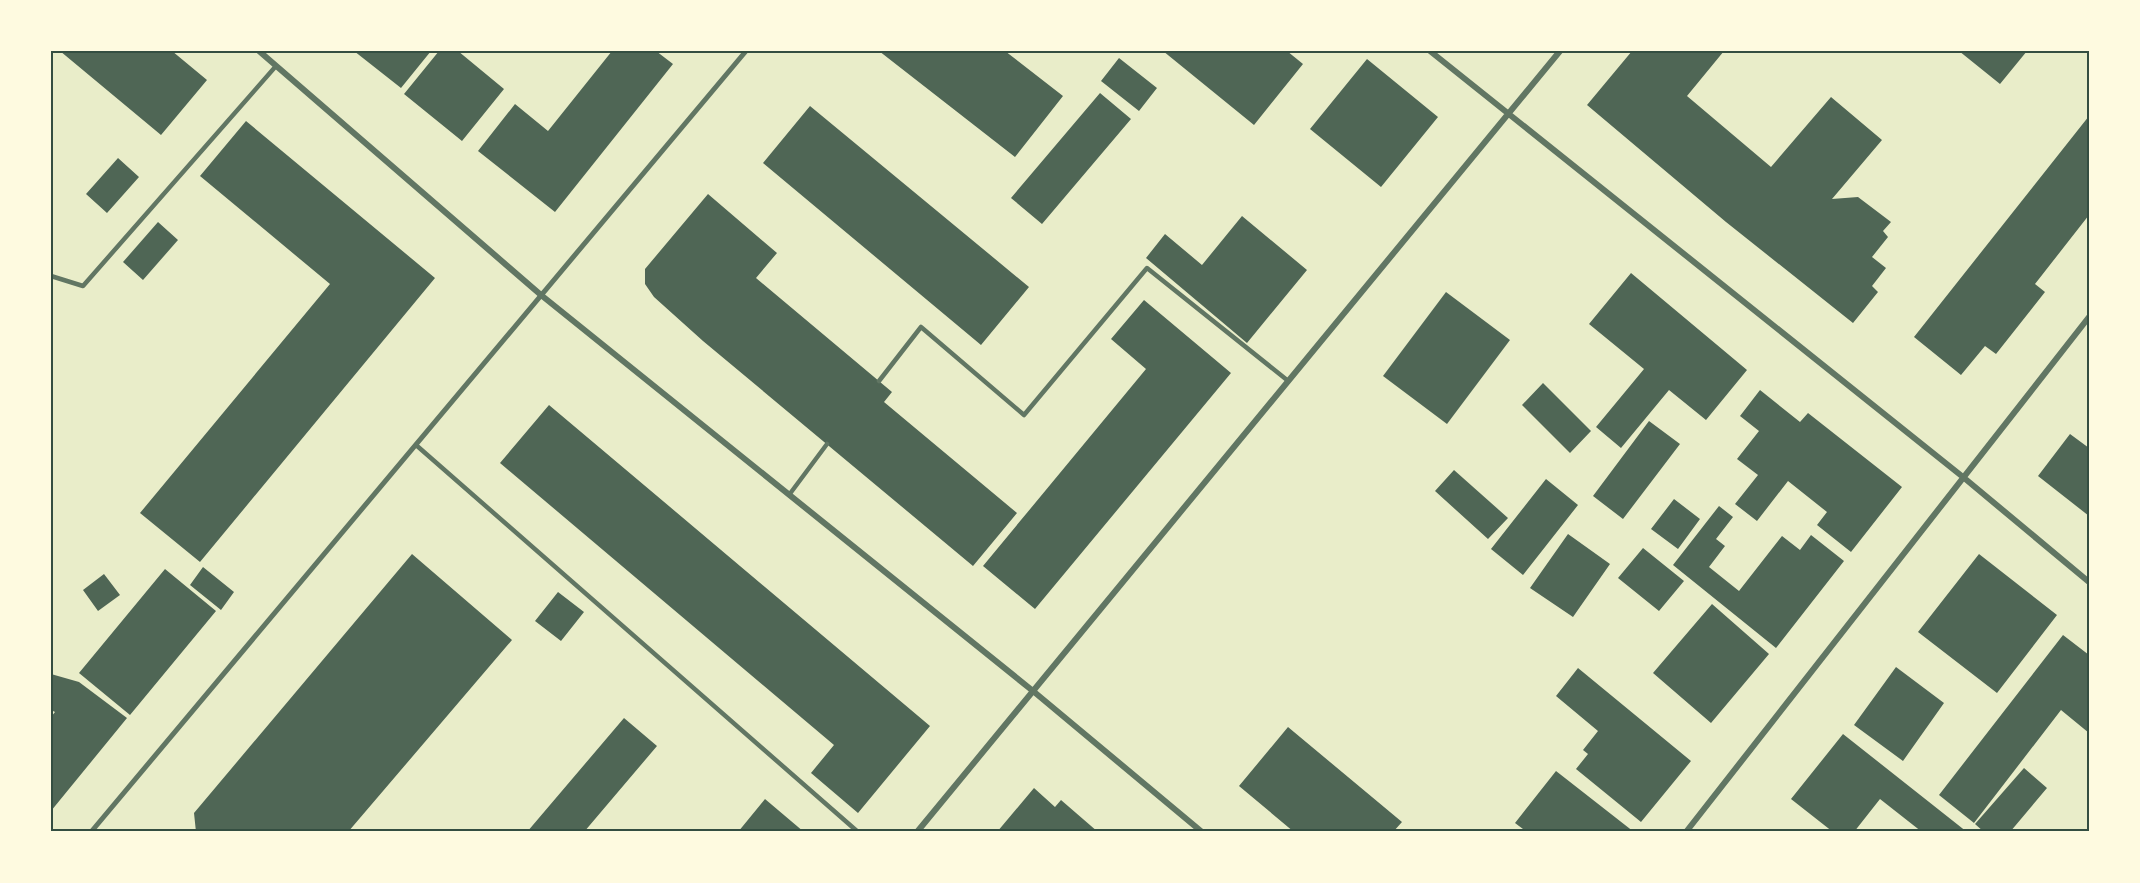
<svg xmlns="http://www.w3.org/2000/svg" width="2140" height="883" viewBox="0 0 2140 883" font-family="Montserrat,sans-serif">
<rect width="100%" height="100%" fill="#e9edc9"/>
<path fill="#4f6655" d="M60,51H172L207,80L161,135Z
M354,51H431L401,88Z
M439,51H458L504,89L462,141L404,94Z
M612,51H656L673,64L555,212L478,151L515,104L548,131Z
M879,51H1005L1063,96L1015,157Z
M1163,51H1287L1303,64L1254,125Z
M1632,51H1724L1687,96L1771,167L1831,97L1882,140L1832,199L1858,197L1891,222L1883,231L1888,237L1872,257L1886,268L1872,286L1878,292L1853,323L1726,222L1587,105Z
M1959,51H2027L2000,84Z
M1119,58L1157,88L1139,111L1101,81Z
M1367,59L1438,117L1381,187L1310,129Z
M1100,93L1131,119L1042,224L1011,198Z
M810,106L1029,287L981,345L763,163Z
M2089,116V215L2035,284L2045,292L1996,354L1985,346L1961,375L1914,337Z
M246,121L435,278L200,562L140,513L330,284L200,176Z
M118,158L139,177L107,213L86,194Z
M708,194L777,253L756,278L892,392L884,402L1017,513L973,566L703,341L654,297L645,284V269Z
M1242,216L1307,270L1247,343L1146,258L1165,234L1202,265Z
M158,222L178,240L143,280L123,262Z
M1631,273L1747,370L1706,420L1669,390L1621,448L1596,427L1644,369L1589,324Z
M1446,292L1510,340L1447,424L1383,376Z
M1144,300L1231,373L1035,609L983,566L1146,369L1111,339Z
M1543,383L1591,431L1570,453L1522,405Z
M1760,390L1800,422L1808,413L1902,487L1851,552L1817,525L1827,512L1788,481L1757,521L1735,504L1758,475L1737,459L1759,431L1740,416Z
M549,405L930,726L858,813L811,773L834,745L500,463Z
M1649,421L1680,444L1623,519L1593,496Z
M2070,434L2089,448V516L2038,476Z
M1454,470L1508,518L1488,539L1435,491Z
M1546,479L1578,505L1523,575L1491,549Z
M1674,499L1700,519L1678,549L1651,529Z
M1719,506L1733,517L1716,539L1725,546L1709,567L1739,591L1782,536L1800,550L1811,535L1844,561L1776,648L1673,565Z
M1568,534L1610,564L1573,617L1530,588Z
M1643,548L1684,581L1659,611L1618,578Z
M412,554L512,640L348,832H196L194,813Z
M1979,554L2057,615L1997,693L1918,632Z
M203,567L234,592L221,610L190,585Z
M165,569L216,611L130,715L79,673Z
M104,574L120,595L98,611L83,590Z
M558,592L584,612L561,641L535,621Z
M1712,604L1769,654L1711,723L1653,673Z
M2063,635L2089,655V733L2061,710L1974,823L1939,795Z
M1896,667L1944,703L1903,761L1854,725Z
M1578,668L1691,761L1641,822L1576,769L1588,754L1583,750L1598,731L1556,696Z
M51,674L79,682L127,718L51,811V717L55,712L51,710Z
M624,718L657,746L584,832H527Z
M1288,727L1402,822L1393,832H1294L1239,786Z
M1843,734L1967,832H1922L1880,799L1854,832H1833L1791,799Z
M2024,768L2047,788L2010,832H1984L1975,824Z
M1556,771L1634,832H1527L1515,823Z
M1034,788L1055,807L1061,800L1098,832H997Z
M765,799L804,832H738Z"/>
<g fill="none" stroke-linecap="round" stroke-linejoin="round">
<path stroke="#617663" stroke-width="4.5" d="M51,276L83,286L276,66
M879,381L921,327L1024,415L1147,268L1287,380
M416,445L858,832
M789,495L827,444"/>
<path stroke="#617663" stroke-width="5" d="M91,832L746,51"/>
<path stroke="#617663" stroke-width="6" d="M259,51L541,295L1033,691L1202,832
M1430,51L1963,477L2089,582
M917,832L1560,51
M1686,832L2089,317"/>
</g>
<rect width="2140" height="883" fill="none" stroke="#fefae0" stroke-width="105"/>
<rect x="52" y="52" width="2036" height="778" fill="none" stroke="#344e41" stroke-width="2"/>
</svg>
